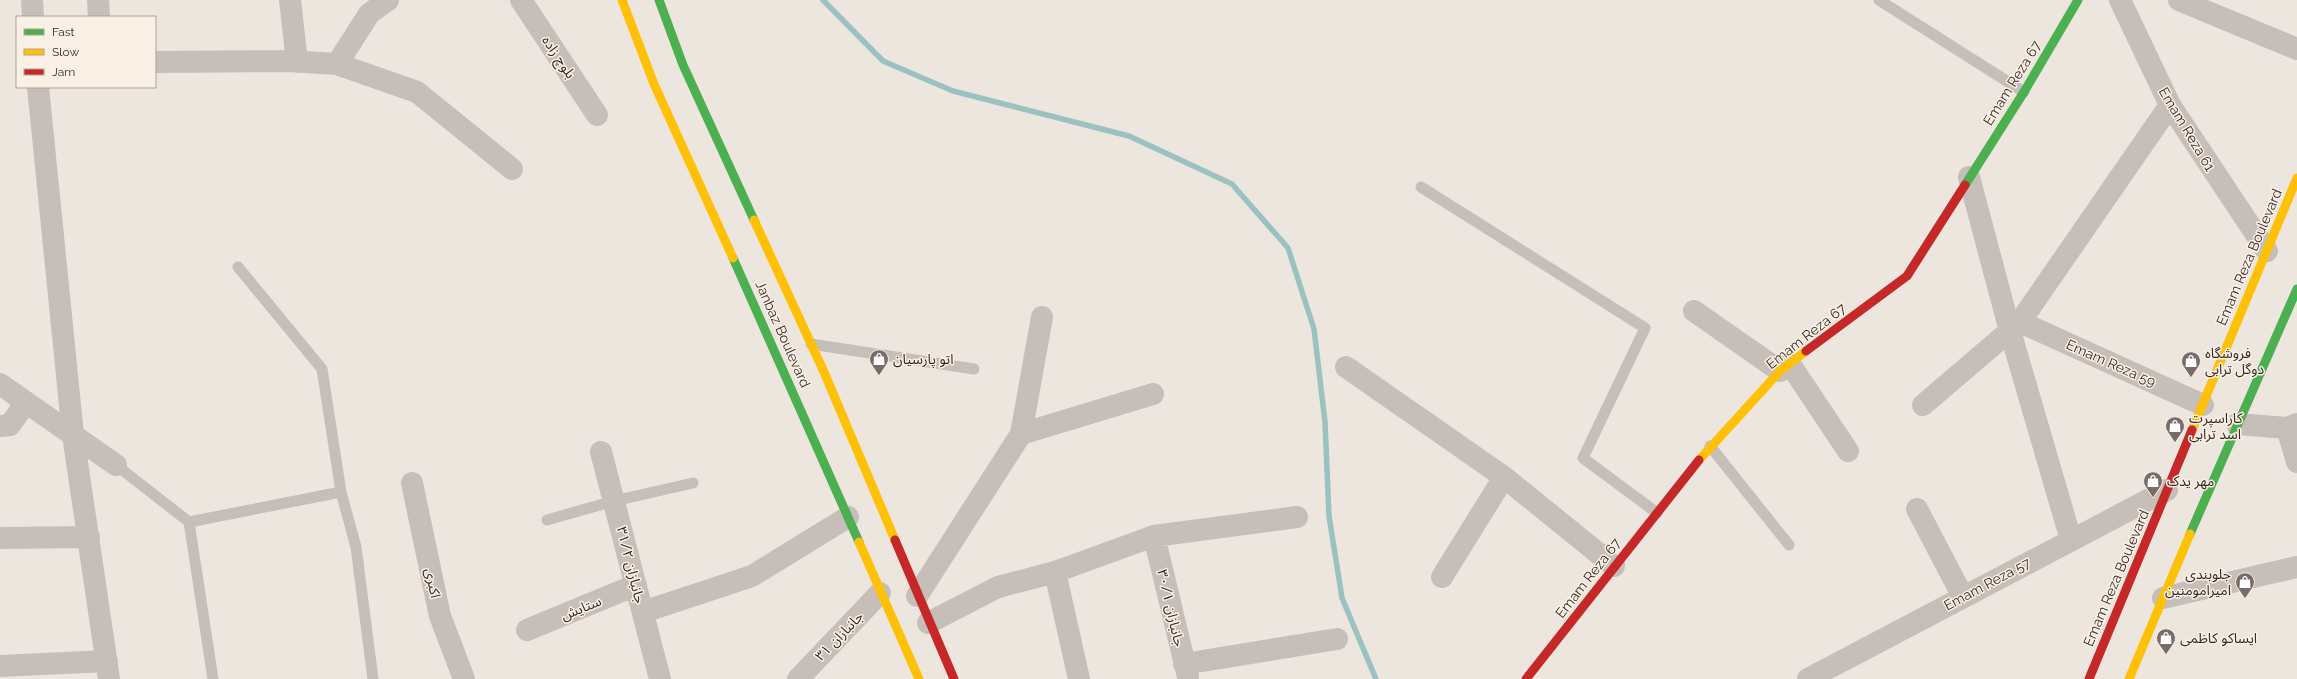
<svg xmlns="http://www.w3.org/2000/svg" width="2297" height="679" viewBox="0 0 2297 679" font-family="Raleway,'Noto Sans Arabic',sans-serif">
<rect width="100%" height="100%" fill="#ede6df"/>
<g fill="none" stroke-linecap="round" stroke-linejoin="round">
<path stroke="#9ac2c0" stroke-width="5.5" d="M823,0L883,61L953,91L1129,136L1232,184L1288,248L1314,329L1325,422L1329,516L1342,598L1376,679"/>
<path stroke="#c6beb8" stroke-width="11" d="M1879,0L2024,92
M1421,187L1645,328L1583,458L1657,513
M238,267L322,369L341,492L356,547L373,679
M811,344L974,369
M1710,446L1789,545
M116,465L189,522L341,492
M547,520L614,501L693,483
M189,522L213,679"/>
<path stroke="#c6beb8" stroke-width="22" d="M32,0L33,17
M98,0L99,17
M290,0L297,62
M521,0L597,115
M2120,0L2170,105L2267,251
M2179,0L2297,49
M155,62L289,61L337,64L417,92L512,169
M337,64L369,14L388,0
M38,87L73,435L109,679
M1969,177L2010,331L2071,540
M1694,311L1780,371
M2020,322L2203,405
M1790,364L1848,451
M1346,367L1504,477L1614,566
M0,384L116,465
M1923,405L2020,322L2170,105
M2237,424L2287,428L2297,424
M0,426L10,425L26,402
M2287,428L2297,462
M1021,434L1153,394
M601,452L660,679
M412,483L440,616L464,679
M1917,509L1963,597
M1154,536L1188,677
M0,538L89,537
M1055,572L1079,679
M1442,577L1504,477
M917,596L1021,434L1042,317
M2163,598L2297,567
M643,612L752,576L848,517
M928,623L998,587L1055,572L1154,536L1297,517
M527,630L636,585
M1184,664L1337,639
M0,666L107,661
M798,679L880,593
M1808,679L2167,490"/>
<path stroke="#4caf50" stroke-width="9" d="M659,0L683,65L754,220
M1965,185L2024,92L2078,0
M733,258L859,542
M2190,534L2297,289"/>
<path stroke="#ffc107" stroke-width="9" d="M622,0L654,84L733,258
M754,220L824,372L895,540
M2192,430L2297,178
M1699,460L1780,371L1806,351
M859,542L919,679
M2129,679L2190,534"/>
<path stroke="#c62828" stroke-width="9" d="M1806,351L1907,276L1965,185
M895,540L954,679
M1526,679L1699,460
M2089,679L2192,430"/>
</g>
<defs>
<g id="shop-pin" transform="scale(1)"><path d="M0 17L-7.5 6A9.5 9.5 0 1 1 7.5 6Z" fill="#776c67" stroke="#fbf0e5"/><path d="M-5-2.5h2.3a2.7 3.5 0 0 1 5.4 0H5L5.5 6h-11ZM-1.5-2.5h3a1.5 2.3 0 0 0-3 0Z" fill="#fff"/></g>
</defs>
<g fill-rule="evenodd">
<use href="#shop-pin" x="879" y="359"/>
<use href="#shop-pin" x="2191" y="361"/>
<use href="#shop-pin" x="2175" y="426"/>
<use href="#shop-pin" x="2153" y="481"/>
<use href="#shop-pin" x="2245" y="582"/>
<use href="#shop-pin" x="2166" y="638"/>
</g>
<g text-anchor="middle" stroke-width="3" stroke-linejoin="round" paint-order="stroke">
<g font-size="14" fill="#372a26" stroke="#fbf0e5">
<text transform="translate(559 57) rotate(56)" y="5">بلوچ زاده</text>
<text transform="translate(2012 83) rotate(-58)" y="5">Emam Reza 67</text>
<text transform="translate(2187 129) rotate(59)" y="5">Emam Reza 61</text>
<text transform="translate(2249 257) rotate(-67)" y="5">Emam Reza Boulevard</text>
<text transform="translate(783 334) rotate(66)" y="5">Janbaz Boulevard</text>
<text transform="translate(1806 336) rotate(-38)" y="5">Emam Reza 67</text>
<text transform="translate(2111 363) rotate(24)" y="5">Emam Reza 59</text>
<text transform="translate(631 565) rotate(76)" y="5">جانبازان ۳۱/۲</text>
<text transform="translate(1588 578) rotate(-52)" y="5">Emam Reza 67</text>
<text transform="translate(2116 578) rotate(-67)" y="5">Emam Reza Boulevard</text>
<text transform="translate(433 583) rotate(78)" y="5">اکبری</text>
<text transform="translate(1987 584) rotate(-28)" y="5">Emam Reza 57</text>
<text transform="translate(581 608) rotate(-22)" y="5">ستایش</text>
<text transform="translate(1171 608) rotate(77)" y="5">جانبازان ۳۰/۱</text>
<text transform="translate(839 636) rotate(-46)" y="5">جانبازان ۳۱</text>
</g>
<g font-size="14" fill="#372a26" stroke="#fbf0e5" text-anchor="start">
<text x="2205" y="358">فروشگاه<tspan x="2205" dy="16">دوگل ترابی</tspan></text>
<text x="893" y="364">اتو پارسیان</text>
<text x="2189" y="423">کاراسپرت<tspan x="2189" dy="16">اسد ترابی</tspan></text>
<text x="2167" y="486">مهر یدک</text>
<text x="2231" y="579" text-anchor="end">جلوبندی<tspan x="2231" dy="16">امیرامومنین</tspan></text>
<text x="2180" y="643">ایساکو کاظمی</text>
</g>
</g>
<rect x="16" y="16" width="140" height="72" fill="#fbf0e5" stroke="#ada199"/>
<rect x="24" y="29" width="20" height="6" fill="#4caf50" stroke="#ada199"/>
<text x="52" y="36" font-size="12" fill="#372a26">Fast</text>
<rect x="24" y="49" width="20" height="6" fill="#ffc107" stroke="#ada199"/>
<text x="52" y="56" font-size="12" fill="#372a26">Slow</text>
<rect x="24" y="69" width="20" height="6" fill="#c62828" stroke="#ada199"/>
<text x="52" y="76" font-size="12" fill="#372a26">Jam</text>
</svg>
